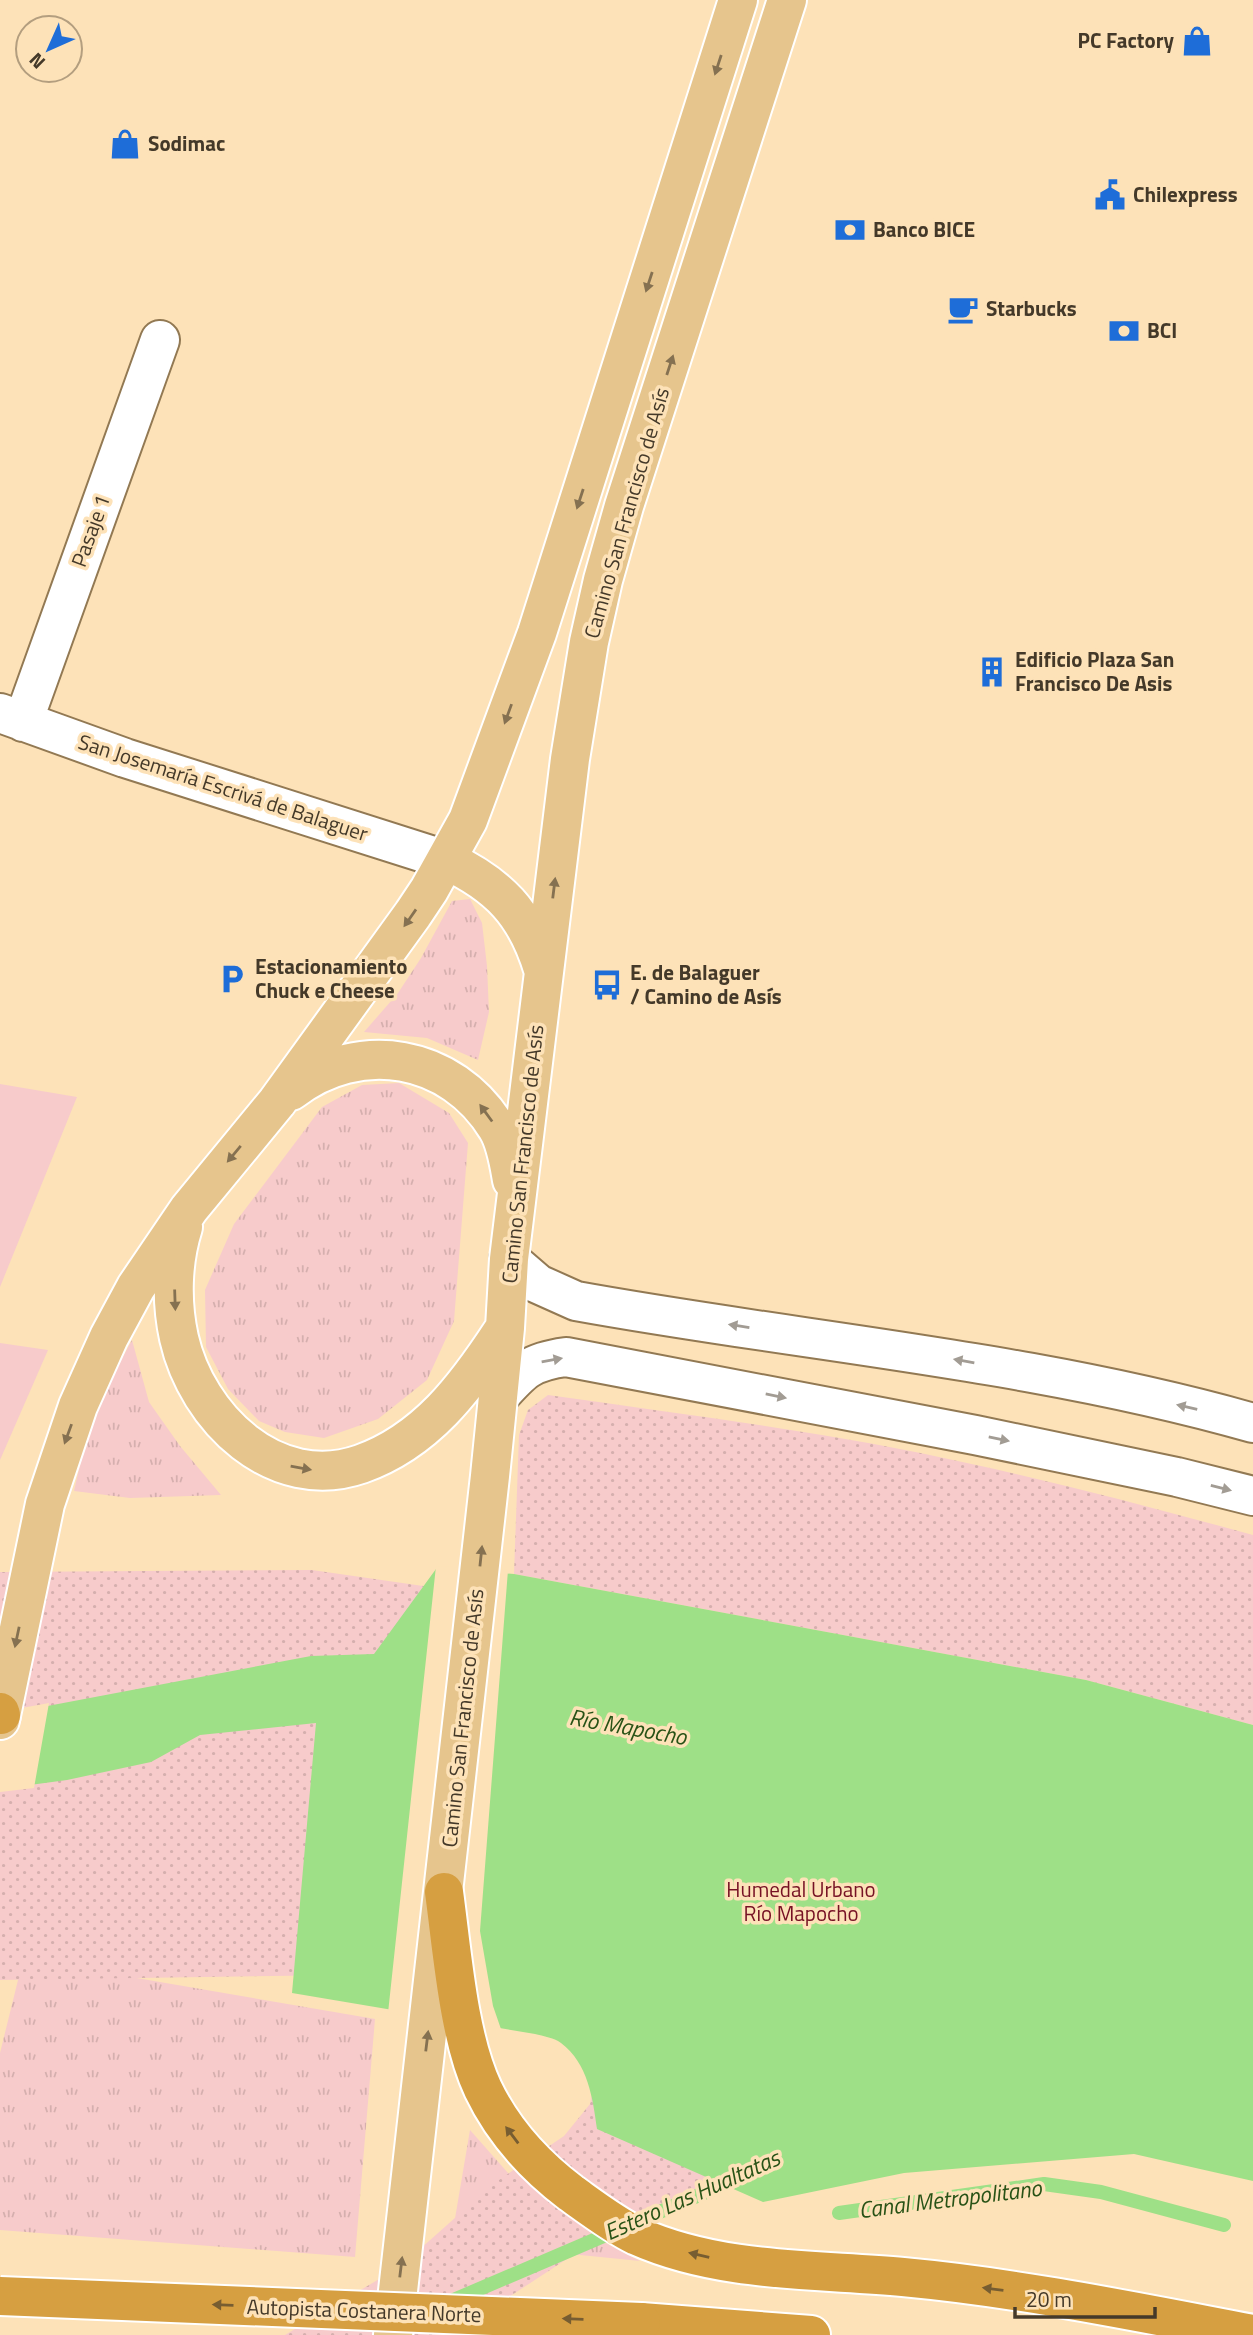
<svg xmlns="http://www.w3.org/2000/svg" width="1253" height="2335" viewBox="0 0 1253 2335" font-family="'Titillium Web',sans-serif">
<defs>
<pattern id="grass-tufts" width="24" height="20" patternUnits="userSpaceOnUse" patternTransform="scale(1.75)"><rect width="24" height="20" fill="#f7cbcb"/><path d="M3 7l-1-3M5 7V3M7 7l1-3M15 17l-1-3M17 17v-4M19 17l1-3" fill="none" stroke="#d5afae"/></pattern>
<pattern id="park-dots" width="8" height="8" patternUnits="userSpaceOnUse" patternTransform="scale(1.75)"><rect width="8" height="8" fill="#f7cbcb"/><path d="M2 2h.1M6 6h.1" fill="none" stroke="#d5afae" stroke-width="1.8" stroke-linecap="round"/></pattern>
</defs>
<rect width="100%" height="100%" fill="#fde2b8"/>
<path fill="url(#grass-tufts)" d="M470,899L482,923L487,966L489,1012L478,1060L427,1038L364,1032L398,993L421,958L452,901Z
M399,1083L449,1113L468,1143L454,1321L427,1380L378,1419L324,1438L285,1432L259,1421L228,1389L206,1347L205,1290L234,1224L322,1107L362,1085Z
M132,1340L149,1402L180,1446L221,1495L130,1498L74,1491L91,1417Z
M19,1976H125L375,2019L355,2257L0,2230V2053Z
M470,2130L538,2207L640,2261L451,2242Z"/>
<path fill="url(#park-dots)" d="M548,1395C640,1408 731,1420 822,1435C968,1459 1111,1496 1253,1535V1725L1086,1680L514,1574L519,1435L528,1410Z
M312,1570L528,1601L1085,2131L761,2163L605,2234L451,2335H285L401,2266L493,2184L564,2136L590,2104L597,2069L586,2033L346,1975L0,1980V1572Z"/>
<path fill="#f7cbcb" d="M0,1084L77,1097L0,1287Z
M0,1343L48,1350L0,1460Z"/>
<path fill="#9ee087" d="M436,1569L514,1574L1086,1680L1253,1725V2181L1134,2154L904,2173L763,2202L597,2129C593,2099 588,2063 561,2043C555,2038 543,2036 535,2034L292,1993L316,1723L200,1735L151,1762L67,1780L0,1789V1715L311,1656L374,1654Z"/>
<path fill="#fde2b8" d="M436,1566L508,1570L480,1931L493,2006L502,2032L388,2013Z
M49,1703L34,1788L0,1792V1712Z"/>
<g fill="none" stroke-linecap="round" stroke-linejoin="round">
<path stroke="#9ee087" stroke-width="14" d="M839,2213L1044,2184L1101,2192L1224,2225
M449,2302L739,2178"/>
<g stroke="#927953" stroke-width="42">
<path id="minor" d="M0,713L125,758L446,860
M23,722L160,340
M509,1259L538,1284L576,1301C802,1342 1032,1360 1253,1423
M498,1398C522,1371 529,1362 566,1357L975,1435L1177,1477L1253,1496"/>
</g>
<g stroke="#fff" stroke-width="42">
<path id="major" d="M446,860C499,885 526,913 543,969
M291,1091C359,1038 452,1054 497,1128C506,1142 509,1163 512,1180
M183,1227C172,1262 171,1302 179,1338C197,1418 275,1494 361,1464C426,1441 466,1387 502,1332
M0,1720L45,1504L78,1406L109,1337L136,1287L189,1209L277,1102L413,914L429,890L468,820L537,633L738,0
M393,2335L490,1476L505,1328L509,1259L570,759L589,642L603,580L624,506L787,0"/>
</g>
<g stroke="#fff" stroke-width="42">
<path id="highway" d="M0,1712L1,1715
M444,1892C452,1950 458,2036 483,2089C503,2131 534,2165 571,2193C592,2208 614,2225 637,2236C720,2273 815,2269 903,2277C1021,2288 1137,2312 1253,2334
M641,2322L811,2335"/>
</g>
<use href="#minor" stroke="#fff" stroke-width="38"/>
<use href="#major" stroke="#e6c58d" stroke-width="38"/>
<use href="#highway" stroke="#d69f41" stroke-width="38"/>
<g stroke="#fff" stroke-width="42" stroke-linecap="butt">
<path id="highway-bridge" d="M0,2296L641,2322"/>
</g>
<use href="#highway-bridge" stroke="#d69f41" stroke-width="38"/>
</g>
<defs><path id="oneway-solid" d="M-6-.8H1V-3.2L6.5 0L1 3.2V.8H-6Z" transform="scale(1.75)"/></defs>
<g fill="#857151">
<use href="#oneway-solid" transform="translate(718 65) rotate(108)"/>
<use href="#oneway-solid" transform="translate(649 282) rotate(108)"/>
<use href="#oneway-solid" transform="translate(670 365) rotate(-72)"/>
<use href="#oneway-solid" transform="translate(580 499) rotate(108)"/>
<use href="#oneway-solid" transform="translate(508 714) rotate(110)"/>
<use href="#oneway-solid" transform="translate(554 888) rotate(-83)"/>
<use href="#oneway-solid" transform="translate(410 918) rotate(125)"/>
<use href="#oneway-solid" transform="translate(486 1113) rotate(-126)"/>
<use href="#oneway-solid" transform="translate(234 1154) rotate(130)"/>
<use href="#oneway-solid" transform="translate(175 1300) rotate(88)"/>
<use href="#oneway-solid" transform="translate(68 1434) rotate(110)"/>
<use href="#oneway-solid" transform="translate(301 1468) rotate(10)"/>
<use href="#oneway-solid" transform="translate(481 1556) rotate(-84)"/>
<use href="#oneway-solid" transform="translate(17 1637) rotate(102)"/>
<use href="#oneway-solid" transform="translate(427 2041) rotate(-83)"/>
<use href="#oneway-solid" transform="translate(401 2267) rotate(-83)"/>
</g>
<g fill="#a29c94">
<use href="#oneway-solid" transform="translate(739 1326) rotate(-171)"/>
<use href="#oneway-solid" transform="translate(552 1360) rotate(-10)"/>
<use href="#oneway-solid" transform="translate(964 1361) rotate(-170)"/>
<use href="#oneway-solid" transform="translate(776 1396) rotate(11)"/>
<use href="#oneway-solid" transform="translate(1187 1407) rotate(-167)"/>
<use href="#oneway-solid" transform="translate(999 1439) rotate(12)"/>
<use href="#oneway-solid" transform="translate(1221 1488) rotate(14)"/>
</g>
<g fill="#775d31">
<use href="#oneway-solid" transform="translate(512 2135) rotate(-127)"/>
<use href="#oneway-solid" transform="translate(699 2255) rotate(-167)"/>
<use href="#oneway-solid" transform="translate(993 2289) rotate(-173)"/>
<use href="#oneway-solid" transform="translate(223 2305) rotate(-178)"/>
<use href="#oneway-solid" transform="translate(573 2319) rotate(-178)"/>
</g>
<defs>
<g id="shop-bare" transform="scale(2.415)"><path d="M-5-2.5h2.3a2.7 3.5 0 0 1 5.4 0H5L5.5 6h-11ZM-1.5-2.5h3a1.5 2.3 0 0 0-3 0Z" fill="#1e6dd8" stroke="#fde2b8" stroke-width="2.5" paint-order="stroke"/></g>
<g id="civic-bare" transform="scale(2.415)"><path d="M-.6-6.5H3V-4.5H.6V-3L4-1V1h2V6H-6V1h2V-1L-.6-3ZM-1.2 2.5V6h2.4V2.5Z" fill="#1e6dd8" stroke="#fde2b8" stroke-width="2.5" paint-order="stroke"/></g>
<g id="bank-bare" transform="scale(2.415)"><path d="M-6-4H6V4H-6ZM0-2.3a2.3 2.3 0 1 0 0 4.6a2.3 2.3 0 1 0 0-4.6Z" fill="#1e6dd8" stroke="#fde2b8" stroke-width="2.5" paint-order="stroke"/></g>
<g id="cafe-bare" transform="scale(2.415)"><path d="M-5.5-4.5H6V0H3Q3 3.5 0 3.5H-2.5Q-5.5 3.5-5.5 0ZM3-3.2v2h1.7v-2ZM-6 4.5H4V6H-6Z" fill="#1e6dd8" stroke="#fde2b8" stroke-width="2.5" paint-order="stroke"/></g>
<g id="building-bare" transform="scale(2.415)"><path d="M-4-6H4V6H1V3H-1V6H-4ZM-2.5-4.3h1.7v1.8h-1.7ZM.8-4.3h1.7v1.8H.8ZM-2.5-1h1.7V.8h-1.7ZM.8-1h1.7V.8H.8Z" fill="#1e6dd8" stroke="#fde2b8" stroke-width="2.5" paint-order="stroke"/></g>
<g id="parking-bare" transform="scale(2.415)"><path d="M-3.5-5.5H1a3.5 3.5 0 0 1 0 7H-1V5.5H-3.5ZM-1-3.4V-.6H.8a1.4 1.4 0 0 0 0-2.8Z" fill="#1e6dd8" stroke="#fde2b8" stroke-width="2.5" paint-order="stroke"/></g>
<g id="bus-bare" transform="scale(2.415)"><path d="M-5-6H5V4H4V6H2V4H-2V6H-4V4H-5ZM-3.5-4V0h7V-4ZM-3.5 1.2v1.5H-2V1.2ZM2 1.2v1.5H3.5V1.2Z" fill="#1e6dd8" stroke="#fde2b8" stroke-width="2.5" paint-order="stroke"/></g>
</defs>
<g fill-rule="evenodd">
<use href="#shop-bare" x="1197" y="41"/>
<use href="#shop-bare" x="125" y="144"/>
<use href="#civic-bare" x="1110" y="195"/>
<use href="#bank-bare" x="850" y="230"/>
<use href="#cafe-bare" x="963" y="309"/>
<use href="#bank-bare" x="1124" y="331"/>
<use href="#building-bare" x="992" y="672"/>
<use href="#parking-bare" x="232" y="979"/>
<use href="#bus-bare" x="607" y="985"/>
</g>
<g text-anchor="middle" stroke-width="7" stroke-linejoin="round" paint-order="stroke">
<g font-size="21" font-weight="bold" fill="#443929" stroke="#fde2b8" text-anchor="start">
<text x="1174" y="48" text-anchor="end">PC Factory</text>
<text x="148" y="151">Sodimac</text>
<text x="1133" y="202">Chilexpress</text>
<text x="873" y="237">Banco BICE</text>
<text x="986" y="316">Starbucks</text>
<text x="1147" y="338">BCI</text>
<text x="1015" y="667">Edificio Plaza San<tspan x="1015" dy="24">Francisco De Asis</tspan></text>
<text x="255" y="974">Estacionamiento<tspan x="255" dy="24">Chuck e Cheese</tspan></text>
<text x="630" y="980">E. de Balaguer<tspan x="630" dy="24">/ Camino de Asís</tspan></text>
</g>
<g font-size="21" fill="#443929" stroke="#fde2b8">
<text transform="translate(627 513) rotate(-74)" y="7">Camino San Francisco de Asís</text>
<text transform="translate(91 531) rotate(-70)" y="7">Pasaje 1</text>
<text transform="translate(223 788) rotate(18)" y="7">San Josemaría Escrivá de Balaguer</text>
<text transform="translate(523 1154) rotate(-84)" y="7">Camino San Francisco de Asís</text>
<text transform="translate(463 1718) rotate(-84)" y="7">Camino San Francisco de Asís</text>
<text transform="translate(364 2311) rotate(2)" y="7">Autopista Costanera Norte</text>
</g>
<g font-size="21" fill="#761124" stroke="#fde2b8">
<text x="801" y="1897">Humedal Urbano<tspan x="801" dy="24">Río Mapocho</tspan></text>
</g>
<g font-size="23" font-style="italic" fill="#285216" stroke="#fde2b8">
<text transform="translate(628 1727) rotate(10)" y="8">Río Mapocho</text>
<text transform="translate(692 2195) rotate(-24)" y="8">Estero Las Hualtatas</text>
<text transform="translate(950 2199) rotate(-7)" y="8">Canal Metropolitano</text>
</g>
</g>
<g transform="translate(49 49) rotate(225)"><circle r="33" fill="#fde2b8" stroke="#b39e7f" stroke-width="2"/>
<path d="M0-5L12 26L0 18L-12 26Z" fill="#1e6dd8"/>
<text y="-10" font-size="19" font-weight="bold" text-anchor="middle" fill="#443929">N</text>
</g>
<path d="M1015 2307v10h140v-10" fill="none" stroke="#443929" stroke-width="3.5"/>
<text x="1026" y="2307" font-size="21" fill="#443929" stroke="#fde2b8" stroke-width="5" paint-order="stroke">20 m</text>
</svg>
